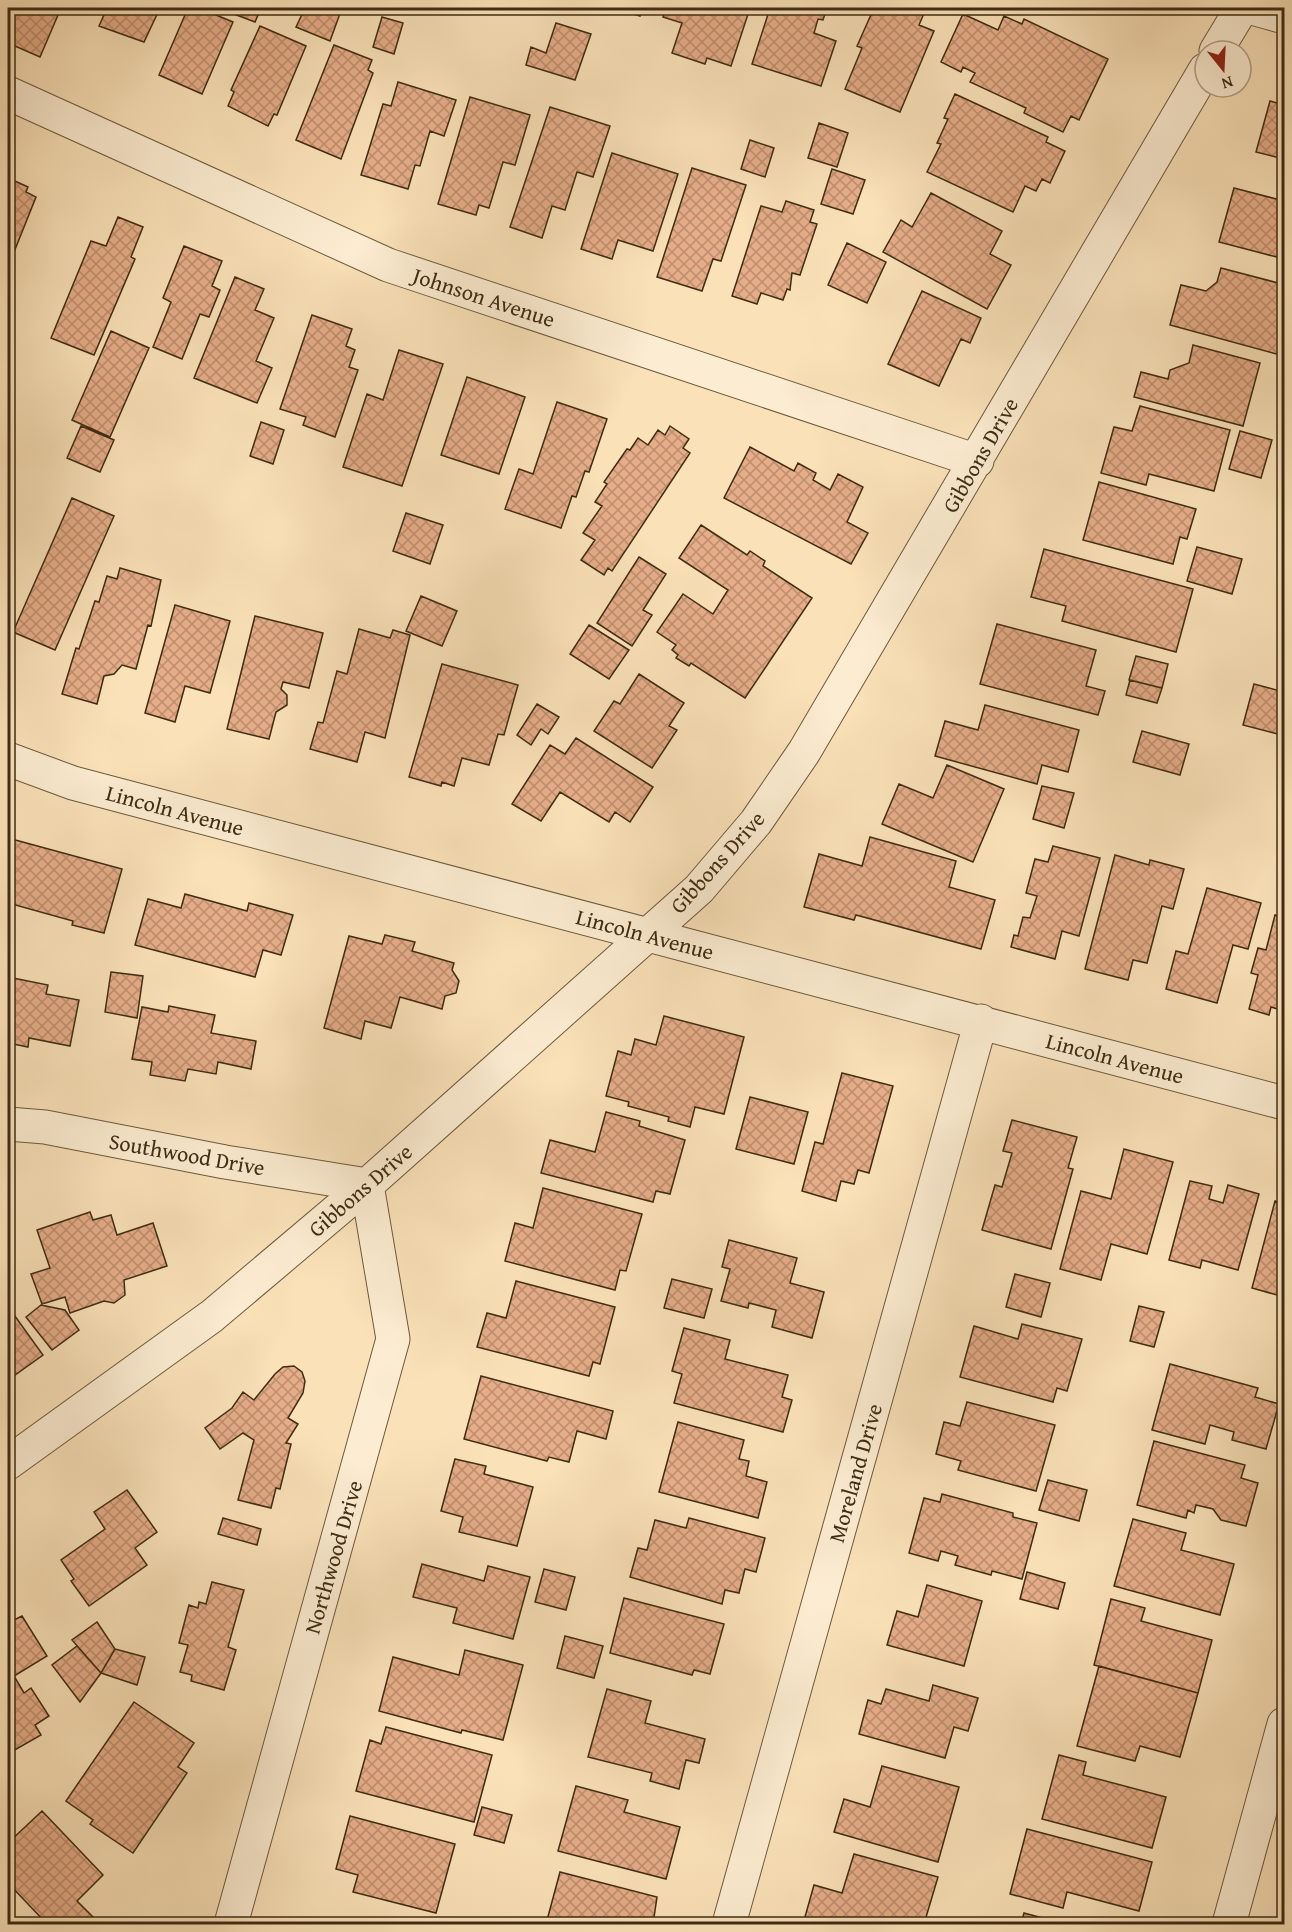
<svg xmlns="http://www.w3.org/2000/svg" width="1292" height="1932" viewBox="0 0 1292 1932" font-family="'Gentium Book Plus',serif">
<defs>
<pattern id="building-cross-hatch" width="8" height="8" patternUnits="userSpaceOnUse" patternTransform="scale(1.5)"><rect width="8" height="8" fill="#e6ad88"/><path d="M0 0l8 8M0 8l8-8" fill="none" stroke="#bc8d6e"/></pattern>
</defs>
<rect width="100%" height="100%" fill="#fae1b8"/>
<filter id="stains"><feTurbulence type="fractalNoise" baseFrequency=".00333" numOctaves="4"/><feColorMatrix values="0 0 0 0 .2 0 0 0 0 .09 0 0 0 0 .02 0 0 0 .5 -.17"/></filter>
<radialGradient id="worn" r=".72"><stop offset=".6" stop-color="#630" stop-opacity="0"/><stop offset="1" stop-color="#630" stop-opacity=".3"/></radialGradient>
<path fill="url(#building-cross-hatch)" stroke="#3e2c14" stroke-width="1.5" d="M8,8H61L40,57L8,43Z
M107,8H160L144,42L99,26Z
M188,8H199L233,22L202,94L159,75Z
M237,8H261L255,22L234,14Z
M305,8H342L330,41L296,27Z
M614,8H642L640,16Z
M666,8H750L731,66L707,58L705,64L672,53L682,23L663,17Z
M770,8H827L823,20L818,19L814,33L836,41L821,86L752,64Z
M874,8H917L925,11L919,25L934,31L900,112L845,89L862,48L857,46Z
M963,14L998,30L1004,16L1022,24L1024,19L1108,59L1079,120L1071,116L1063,132L1024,113L1026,108L970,82L975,73L963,67L961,72L941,62Z
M382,17L403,23L394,54L373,47Z
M556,23L591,34L575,80L526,65L531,47L546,53Z
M260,26L306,46L277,115L274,114L268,126L228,106L234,92L231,90Z
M334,45L372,60L368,70L373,73L341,159L296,140Z
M398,82L456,100L444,136L430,131L420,166L415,165L408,189L361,175L383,104L391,106Z
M955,94L1048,137L1046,142L1065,151L1050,183L1042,179L1036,191L1025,186L1013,212L927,172L941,144L937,143L948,119L944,118Z
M470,97L530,115L515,165L503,162L489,208L479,205L476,215L438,204Z
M1270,101L1284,105V159L1256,152Z
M550,107L610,126L593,177L577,172L565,210L552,206L542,238L510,227Z
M819,123L848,133L837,167L808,158Z
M750,140L774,148L765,177L741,169Z
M612,153L678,174L653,251L618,240L612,259L581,249Z
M692,168L746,185L721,261L713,259L702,291L657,277Z
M832,169L865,180L853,214L821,204Z
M8,178L28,187L26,192L36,197L8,267Z
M1234,188L1284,201V259L1219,242Z
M931,193L1002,231L990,254L1011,265L987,309L883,252L901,220L912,227Z
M786,201L814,210L810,222L817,224L800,275L792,273L790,290L787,289L783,300L761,293L757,304L732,296L761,206L782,212Z
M118,217L143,227L131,257L135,259L94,355L51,338L91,241L106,246Z
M847,243L886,262L867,303L828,285Z
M184,246L222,261L212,286L220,290L209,317L200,314L182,359L153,347L171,302L163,298Z
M1221,268L1282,284L1284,280V356L1170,325L1181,285L1206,291L1217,282Z
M235,277L264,289L255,310L274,318L256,361L272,368L257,403L194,378Z
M922,291L981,318L970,343L961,339L939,386L888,364Z
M312,315L352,329L346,346L355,350L349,367L358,370L335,437L303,425L306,417L280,409Z
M111,331L149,348L110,437L72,420Z
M1193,345L1260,363L1243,426L1134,397L1141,372L1168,379L1170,370L1189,363Z
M399,350L443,364L402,486L343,467L367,394L383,400Z
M467,377L525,397L499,474L441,455Z
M557,402L607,419L589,472L585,471L576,497L572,496L561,528L505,509L519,469L533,474Z
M1140,406L1230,430L1214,491L1149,474L1146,485L1101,473L1114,427L1132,431Z
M261,422L284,430L273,464L250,456Z
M81,426L114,440L100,472L67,458Z
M670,426L689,439L683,448L690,453L612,571L608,568L604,575L581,560L595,540L583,533L602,506L595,502L607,484L604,482L627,449L630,450L638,438L648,445L658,430L665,435Z
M1240,431L1272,440L1261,478L1229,469Z
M750,447L794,471L798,463L816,473L813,480L830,490L838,474L863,487L847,522L868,533L851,564L724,498Z
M1099,482L1196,509L1187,539L1180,537L1173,564L1083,540Z
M72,498L114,516L55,650L13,632Z
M406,513L443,525L430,564L393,551Z
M701,525L747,555L750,551L765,561L763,566L812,598L745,698L691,663L689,666L676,658L678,655L672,650L676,645L657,632L683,594L713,614L728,590L679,558Z
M1197,547L1242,559L1232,594L1187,581Z
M1044,549L1193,589L1176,652L1062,621L1066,606L1031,597Z
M639,557L666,574L643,610L652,615L632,646L597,623Z
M120,568L161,580L151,626L148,625L136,669L122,665L114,674L104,676L97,704L62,694L76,648L79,649L95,601L99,602L107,576L117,579Z
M421,596L457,611L442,646L406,631Z
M175,605L230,621L210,693L185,686L175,722L145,713Z
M255,616L323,633L309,688L283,682L281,689L287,695V705L276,712L269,739L227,729Z
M997,624L1096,650L1086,686L1105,691L1098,715L980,684Z
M589,625L629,650L609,679L570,654Z
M359,629L390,638L393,630L410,635L385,738L365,732L357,762L310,749L318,722L323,723L337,671L347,674Z
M1136,656L1168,664L1162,688L1129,680Z
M442,664L518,685L504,735L498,734L489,765L462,758L454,786L442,782L441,786L409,777Z
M639,674L684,703L669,726L677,730L652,768L594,731L614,701L620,704Z
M1130,680L1162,688L1157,703L1126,695Z
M1254,684L1284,692V710L1278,734L1243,725Z
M537,704L559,717L548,734L541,729L531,745L517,735Z
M985,705L1079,730L1068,772L1042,765L1037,784L935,756L945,721L978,730Z
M1142,731L1189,744L1180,775L1133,762Z
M576,738L653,787L630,822L615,812L609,822L560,792L541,821L512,804L550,745L565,754Z
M947,765L1004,789L973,862L882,824L899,784L933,798Z
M1042,786L1074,793L1064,828L1033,819Z
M870,837L956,861L949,887L995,900L981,949L856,915L854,920L804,907L819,854L862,866Z
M8,838L122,869L104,933L72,925L73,921L8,903Z
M1053,846L1100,858L1079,936L1062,931L1055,959L1011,947L1014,935L1018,936L1023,917L1030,918L1037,896L1026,893L1035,859L1048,862Z
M1115,855L1149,865L1150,860L1184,869L1173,909L1162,906L1147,963L1133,960L1128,980L1085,969Z
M1207,888L1261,903L1248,949L1233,945L1217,1003L1166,989L1176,951L1188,954Z
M185,894L247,911L249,903L293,915L281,955L263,950L255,977L135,945L148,899L181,908Z
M1275,915L1284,917V1011L1271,1007L1269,1015L1249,1009L1258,975L1251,973L1258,948L1266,950Z
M385,935L415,942L412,951L454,963L452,970L459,981L456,993L445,996L442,1009L400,997L391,1028L365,1021L361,1039L324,1028L349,936L382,944Z
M111,972L143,976L137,1018L105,1012Z
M8,977L48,985L46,994L79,1000L70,1046L29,1038L28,1047L8,1043Z
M169,1006L215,1015L211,1033L256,1041L251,1069L218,1062L216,1074L188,1069L185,1081L150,1075L152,1062L132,1059L142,1007L168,1012Z
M664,1016L744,1037L724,1114L695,1107L690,1127L668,1121L669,1117L628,1106L629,1102L606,1096L618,1051L631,1055L635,1039L656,1045Z
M842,1073L893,1086L869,1173L858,1170L854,1184L841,1181L836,1201L802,1191L815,1142L823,1144Z
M750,1097L808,1112L794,1164L736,1149Z
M606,1112L640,1121L639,1126L685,1140L670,1194L656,1191L653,1202L541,1173L550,1140L595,1152Z
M1012,1120L1077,1137L1068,1168L1073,1169L1051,1249L982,1230L995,1185L1002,1187L1012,1153L1003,1151Z
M1124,1149L1173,1162L1147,1254L1111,1244L1101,1280L1060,1269L1081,1191L1111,1199Z
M1190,1181L1212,1186L1209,1199L1223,1203L1228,1185L1259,1194L1238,1270L1202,1260L1200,1268L1169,1260Z
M543,1188L642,1214L626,1271L620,1270L615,1290L505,1261L515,1223L533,1228Z
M1275,1201L1284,1204V1297L1252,1288Z
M90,1212L93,1220L111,1215L117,1235L153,1223L167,1266L124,1280L125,1295L114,1303L104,1301L70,1313L65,1297L42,1304L31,1274L50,1268L37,1230Z
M729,1240L797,1258L790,1283L824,1292L812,1338L772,1327L776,1310L749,1303L748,1308L721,1301L730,1269L722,1267Z
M1015,1274L1050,1283L1041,1317L1006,1307Z
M672,1279L712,1289L704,1318L664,1308Z
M516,1281L615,1307L600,1364L593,1362L589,1376L477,1347L487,1313L506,1318Z
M41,1305L65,1310L79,1330L52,1350L26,1317Z
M1139,1306L1164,1312L1154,1347L1130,1341Z
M12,1312L43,1355L8,1380V1315Z
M1022,1324L1082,1339L1067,1391L1057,1388L1053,1402L960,1377L974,1326L1018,1339Z
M684,1328L730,1340L725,1359L788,1375L782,1397L792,1400L783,1432L674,1403L682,1374L672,1371Z
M1170,1364L1258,1388L1255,1397L1279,1404L1266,1449L1232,1440L1234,1432L1210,1425L1205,1444L1152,1430Z
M294,1366L302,1372L305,1381L303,1393L288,1418L298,1424L286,1443L291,1444L280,1489L276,1488L271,1508L238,1500L254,1440L243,1433L220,1449L205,1428L232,1408L243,1392L254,1400L275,1374L283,1367Z
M481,1376L613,1411L606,1439L577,1431L569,1462L549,1457L547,1461L464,1439Z
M967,1402L1055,1425L1036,1491L958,1470L961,1461L936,1454L944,1422L960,1426Z
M678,1422L744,1440L739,1459L749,1461L746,1476L767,1482L758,1518L659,1492Z
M1154,1441L1245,1465L1241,1478L1258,1483L1246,1526L1221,1520L1213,1509L1196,1505L1194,1513L1188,1510L1186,1518L1137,1505Z
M455,1459L486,1466L484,1474L533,1487L517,1546L459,1532L463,1517L441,1511Z
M1048,1480L1087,1490L1079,1521L1039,1510Z
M127,1490L157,1532L135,1548L147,1565L89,1606L71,1581L74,1579L61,1560L105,1529L94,1512Z
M942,1494L1013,1513V1517L1037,1523L1022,1579L992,1571L991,1575L955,1565L958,1556L941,1551L938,1561L909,1553L924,1498L940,1502Z
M223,1518L261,1529L257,1545L218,1534Z
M689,1518L765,1538L756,1572L745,1569L739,1593L725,1590L722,1604L630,1577L638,1548L647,1550L655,1520L686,1528Z
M1133,1519L1186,1533L1181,1550L1234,1564L1220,1615L1114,1586Z
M422,1564L484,1581L488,1566L530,1577L513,1639L453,1623L457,1608L413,1597Z
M544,1569L575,1577L566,1610L535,1602Z
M1027,1572L1065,1583L1058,1609L1020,1599Z
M212,1582L244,1590L228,1647L236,1650L224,1690L191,1681L192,1675L180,1672L188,1645L179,1643L189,1605L198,1608L199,1602L206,1604Z
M927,1585L982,1601L964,1666L887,1645L897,1611L918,1617Z
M624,1598L724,1624L710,1674L694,1670L692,1675L610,1653Z
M1111,1599L1145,1608L1141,1621L1212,1640L1198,1693L1094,1665Z
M22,1616L47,1656L14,1676L24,1693L31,1688L49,1716L35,1725L41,1735L13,1751L8,1742V1623Z
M97,1622L115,1649L101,1673L72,1640Z
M565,1636L603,1646L594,1678L557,1668Z
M77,1646L101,1673L80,1702L52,1665Z
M115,1649L145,1657L137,1685L101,1673Z
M465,1650L523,1665L503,1740L462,1730L461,1733L379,1711L393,1657L459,1675Z
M1099,1666L1198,1693L1180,1757L1140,1746L1135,1761L1077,1746Z
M933,1685L978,1698L968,1731L954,1727L945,1758L859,1734L868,1700L881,1704L886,1689L929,1701Z
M607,1689L651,1701L645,1723L705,1739L699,1763L686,1760L679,1789L650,1781L652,1773L588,1757Z
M134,1702L194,1743L178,1767L187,1773L133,1853L90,1824L93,1820L66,1801Z
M386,1727L492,1755L474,1822L356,1791L370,1740L381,1744Z
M1059,1755L1086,1762L1083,1775L1166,1797L1152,1848L1042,1819Z
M882,1766L959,1787L938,1862L834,1832L844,1799L870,1807Z
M576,1786L628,1800L624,1812L680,1827L666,1879L558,1851Z
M482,1807L512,1815L504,1843L474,1835Z
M42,1811L103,1875L77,1901L100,1924H47L8,1883V1866L14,1860L8,1853V1843Z
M350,1816L455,1844L436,1913L353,1892L358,1875L336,1869Z
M1027,1829L1152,1862L1139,1911L1067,1892L1063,1908L1010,1894Z
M854,1854L938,1877L924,1924H803L814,1885L842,1893Z
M560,1872L657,1897L653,1924H546Z
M1024,1913L1065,1924H1021Z"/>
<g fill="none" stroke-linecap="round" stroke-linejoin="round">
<g stroke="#6d593d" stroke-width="35">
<path id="minor" d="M1216,51L1242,8
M8,93L388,265L977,461
M8,759L73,783L1284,1103
M8,1124L45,1127L225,1162L367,1185L393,1339L231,1924
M8,1463L212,1316L367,1185L699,889L756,822L804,752L1205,70
M729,1924L981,1021
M1229,1924L1284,1724"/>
</g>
<g stroke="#6d593d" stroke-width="35">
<path id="tertiary" d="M1252,8L1284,17"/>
</g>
<use href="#minor" stroke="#fcecd1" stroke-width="33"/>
<use href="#tertiary" stroke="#fcecd1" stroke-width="33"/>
</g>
<g text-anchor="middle" stroke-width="4.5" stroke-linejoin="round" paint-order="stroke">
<g font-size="22" fill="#3e2c14" stroke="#fcecd1">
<text transform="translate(484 297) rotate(18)" y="8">Johnson Avenue</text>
<text transform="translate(980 455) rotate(-60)" y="8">Gibbons Drive</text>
<text transform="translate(175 810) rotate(15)" y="8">Lincoln Avenue</text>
<text transform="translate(717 862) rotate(-48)" y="8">Gibbons Drive</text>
<text transform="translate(645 934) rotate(15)" y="8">Lincoln Avenue</text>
<text transform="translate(1115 1058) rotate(15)" y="8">Lincoln Avenue</text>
<text transform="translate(187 1154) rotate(10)" y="8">Southwood Drive</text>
<text transform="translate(360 1190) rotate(-41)" y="8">Gibbons Drive</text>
<text transform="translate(855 1473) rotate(-74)" y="8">Moreland Drive</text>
<text transform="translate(333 1557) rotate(-74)" y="8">Northwood Drive</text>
</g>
</g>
<rect width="1292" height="1932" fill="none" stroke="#fae1b8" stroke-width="30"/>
<rect x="9" y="9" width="1274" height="1914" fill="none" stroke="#3e2c14" stroke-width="3"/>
<rect x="15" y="15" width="1262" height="1902" fill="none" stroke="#3e2c14" stroke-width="1.5"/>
<g transform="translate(1223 69) rotate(162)"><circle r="28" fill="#fcecd1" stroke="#b09f85" stroke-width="1.5"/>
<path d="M0-4.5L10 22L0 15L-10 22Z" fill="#8f2418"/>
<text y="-9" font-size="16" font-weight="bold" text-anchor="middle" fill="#3e2c14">N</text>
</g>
<rect width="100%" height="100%" filter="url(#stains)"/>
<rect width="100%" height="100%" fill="url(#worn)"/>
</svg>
